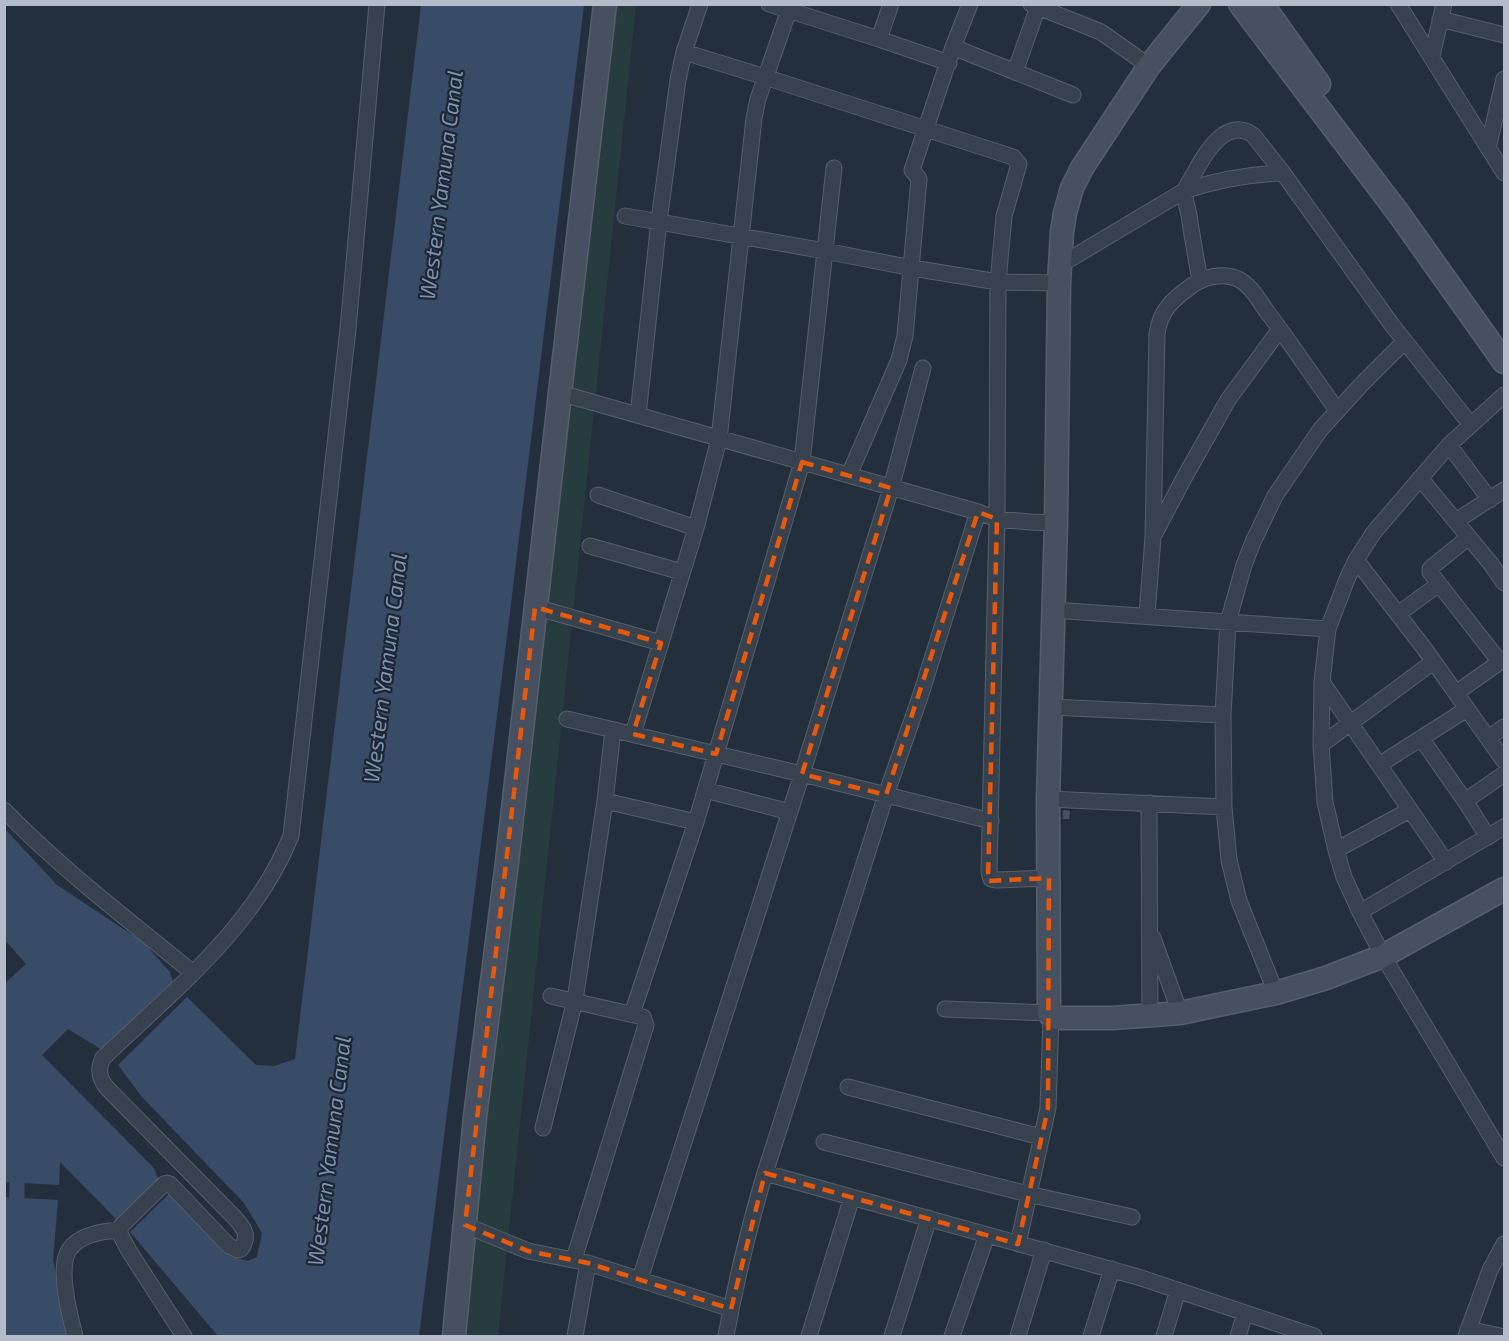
<svg xmlns="http://www.w3.org/2000/svg" width="1509" height="1341" viewBox="0 0 1509 1341" font-family="'Exo 2',sans-serif">
<rect width="100%" height="100%" fill="#242f3e"/>
<path fill="#263c3f" d="M614,5H636L498,1336H460Z"/>
<path fill="#394c67" d="M421,5H584L508,628L419,1336H218L130,1232L170,1193L230,1256L248,1261L257,1257L262,1233L244,1203L142,1097L118,1065L187,997L256,1065L274,1066L295,1059Z
M5,829L57,885L143,942L170,972L173,983L104,1051L68,1029L42,1055L154,1168L160,1183L119,1222L60,1162L59,1185L5,1182L4,984L26,964L5,940Z
M4,1197L58,1200L53,1260L69,1336H5Z"/>
<g fill="none" stroke-linecap="round" stroke-linejoin="round">
<path stroke="#394c67" stroke-width="15" d="M17,1164V1218"/>
</g>
<path fill="#455162" stroke="#1f2835" stroke-width="1.5" d="M1062,809L1071,810L1070,820H1062Z"/>
<g fill="none" stroke-linecap="round" stroke-linejoin="round">
<g stroke="#565f6c" stroke-width="17">
<path id="street" d="M769,4L879,39L949,63
M1031,4L1101,32L1149,66
M1398,4L1504,173
M1440,19L1504,35
M879,39L891,4
M953,47L1073,95
M684,52L765,77L1013,157L1019,164L1004,216L998,282L997,519L989,872L991,879L997,880L1049,878
M1432,56L1444,4
M1015,72L1039,4
M1488,148L1504,79
M625,216L825,251L912,268L998,282L1059,283
M1060,265L1184,191C1217,180 1249,174 1283,173L1392,325L1471,425
M1200,280C1196,258 1192,237 1189,215C1188,208 1184,200 1185,192C1185,186 1192,178 1195,172C1205,153 1227,116 1253,135L1283,173
M560,393L978,512L997,519L1030,522L1056,523
M1504,395L1449,445L1374,532L1356,560L1347,579L1328,629L1322,682L1321,745L1325,802L1336,850L1344,877L1360,912L1383,956L1504,1158
M638,415L659,221L678,80L684,52L700,4
M1449,445L1490,500
M849,475L899,360L905,336L919,179L912,170L953,47L970,4
M1420,478L1491,564L1504,583
M598,495L696,528
M1456,521L1504,490
M1155,533L1184,478L1228,400L1280,329
M1469,537L1433,566L1430,569V572L1439,584L1500,662
M590,546L682,572
M1356,560L1424,648L1504,761
M535,607L661,643
M1053,610L1328,629
M1398,614L1439,584
M1147,615L1153,537L1157,334C1160,311 1172,300 1190,287C1202,277 1223,272 1238,279C1251,285 1259,301 1268,313C1292,345 1314,378 1337,410
M1322,682L1446,862
M1456,693L1504,659
M1050,707L1223,715
M567,719L802,774L991,821
M633,734L696,528L719,439L754,118L758,99L791,4
M1421,738L1465,801L1488,837
M1488,738L1504,727
M1321,745L1433,662
M1379,765L1467,709
M705,790L790,812
M1048,799L1224,807
M605,801L696,822
M1465,801L1504,774
M1149,803L1150,1016
M4,810C62,870 129,920 193,973
M1336,850L1410,810
M1360,912L1504,827
M1153,938L1180,1013
M1276,993L1239,901L1229,860L1224,807L1223,715L1228,622L1244,565L1253,542L1275,496L1320,430L1360,386L1405,341
M551,996L643,1017L646,1025L574,1259
M945,1009L1049,1013
M632,1014L696,822L802,462L834,168
M848,1087L1041,1137
M543,1128L575,1000L605,801L613,730
M824,1142L1028,1194L1132,1217
M765,1173L1138,1277L1314,1336
M465,1225L528,1251L588,1263L731,1309
M1018,1244L1048,1108L1051,1016
M640,1279L802,774L891,488L923,368
M1468,1329L1500,1336
M75,1336C70,1317 57,1268 69,1250C79,1235 103,1231 119,1230
M184,1336L129,1251L120,1234V1227L164,1184L167,1183L170,1184L229,1246L238,1250L241,1249C250,1236 244,1228 235,1218L108,1089C99,1079 97,1070 103,1058C173,991 254,928 291,836L348,329L377,4
M575,1336L588,1263
M726,1336C736,1281 749,1227 765,1173L886,795L921,694L978,512
M809,1336L852,1197
M892,1336L929,1218
M952,1336L987,1235
M1018,1336L1044,1250
M1091,1336L1112,1269
M1164,1336L1178,1290
M1238,1336L1245,1313
M1466,1336L1490,1270L1504,1244"/>
</g>
<g stroke="#565f6c" stroke-width="25">
<path id="secondary" d="M1199,4L1149,66L1082,168L1072,188L1065,213L1062,232L1059,283L1056,523L1048,799L1049,1013L1051,1016L1057,1018H1114L1180,1013L1276,993L1326,978L1383,956L1504,889
M1240,4L1399,214L1504,362
M1262,4L1319,84
M454,1336L475,1117L507,862L560,393L605,4"/>
</g>
<use href="#street" stroke="#38414e" stroke-width="15"/>
<use href="#secondary" stroke="#465061" stroke-width="22"/>
</g>
<path fill="none" stroke="#e8590c" stroke-width="4.5" stroke-dasharray="12 8" stroke-linejoin="round" d="M802,462L891,488L802,774L886,795L978,512L997,519L988,881L1049,878L1048,1108L1018,1244L765,1173L731,1309L588,1263L528,1251L465,1225L535,607L661,643L633,734L716,754Z"/>
<g text-anchor="middle" stroke-width="4.5" stroke-linejoin="round" paint-order="stroke">
<g font-size="22" font-style="italic" fill="#7c92b1" stroke="#1d2633">
<text transform="translate(441 185) rotate(-83)" y="8">Western Yamuna Canal</text>
<text transform="translate(385 668) rotate(-83)" y="8">Western Yamuna Canal</text>
<text transform="translate(329 1151) rotate(-83)" y="8">Western Yamuna Canal</text>
</g>
</g>
<rect width="1509" height="1341" fill="none" stroke="#b4bcc9" stroke-width="12"/>
</svg>
